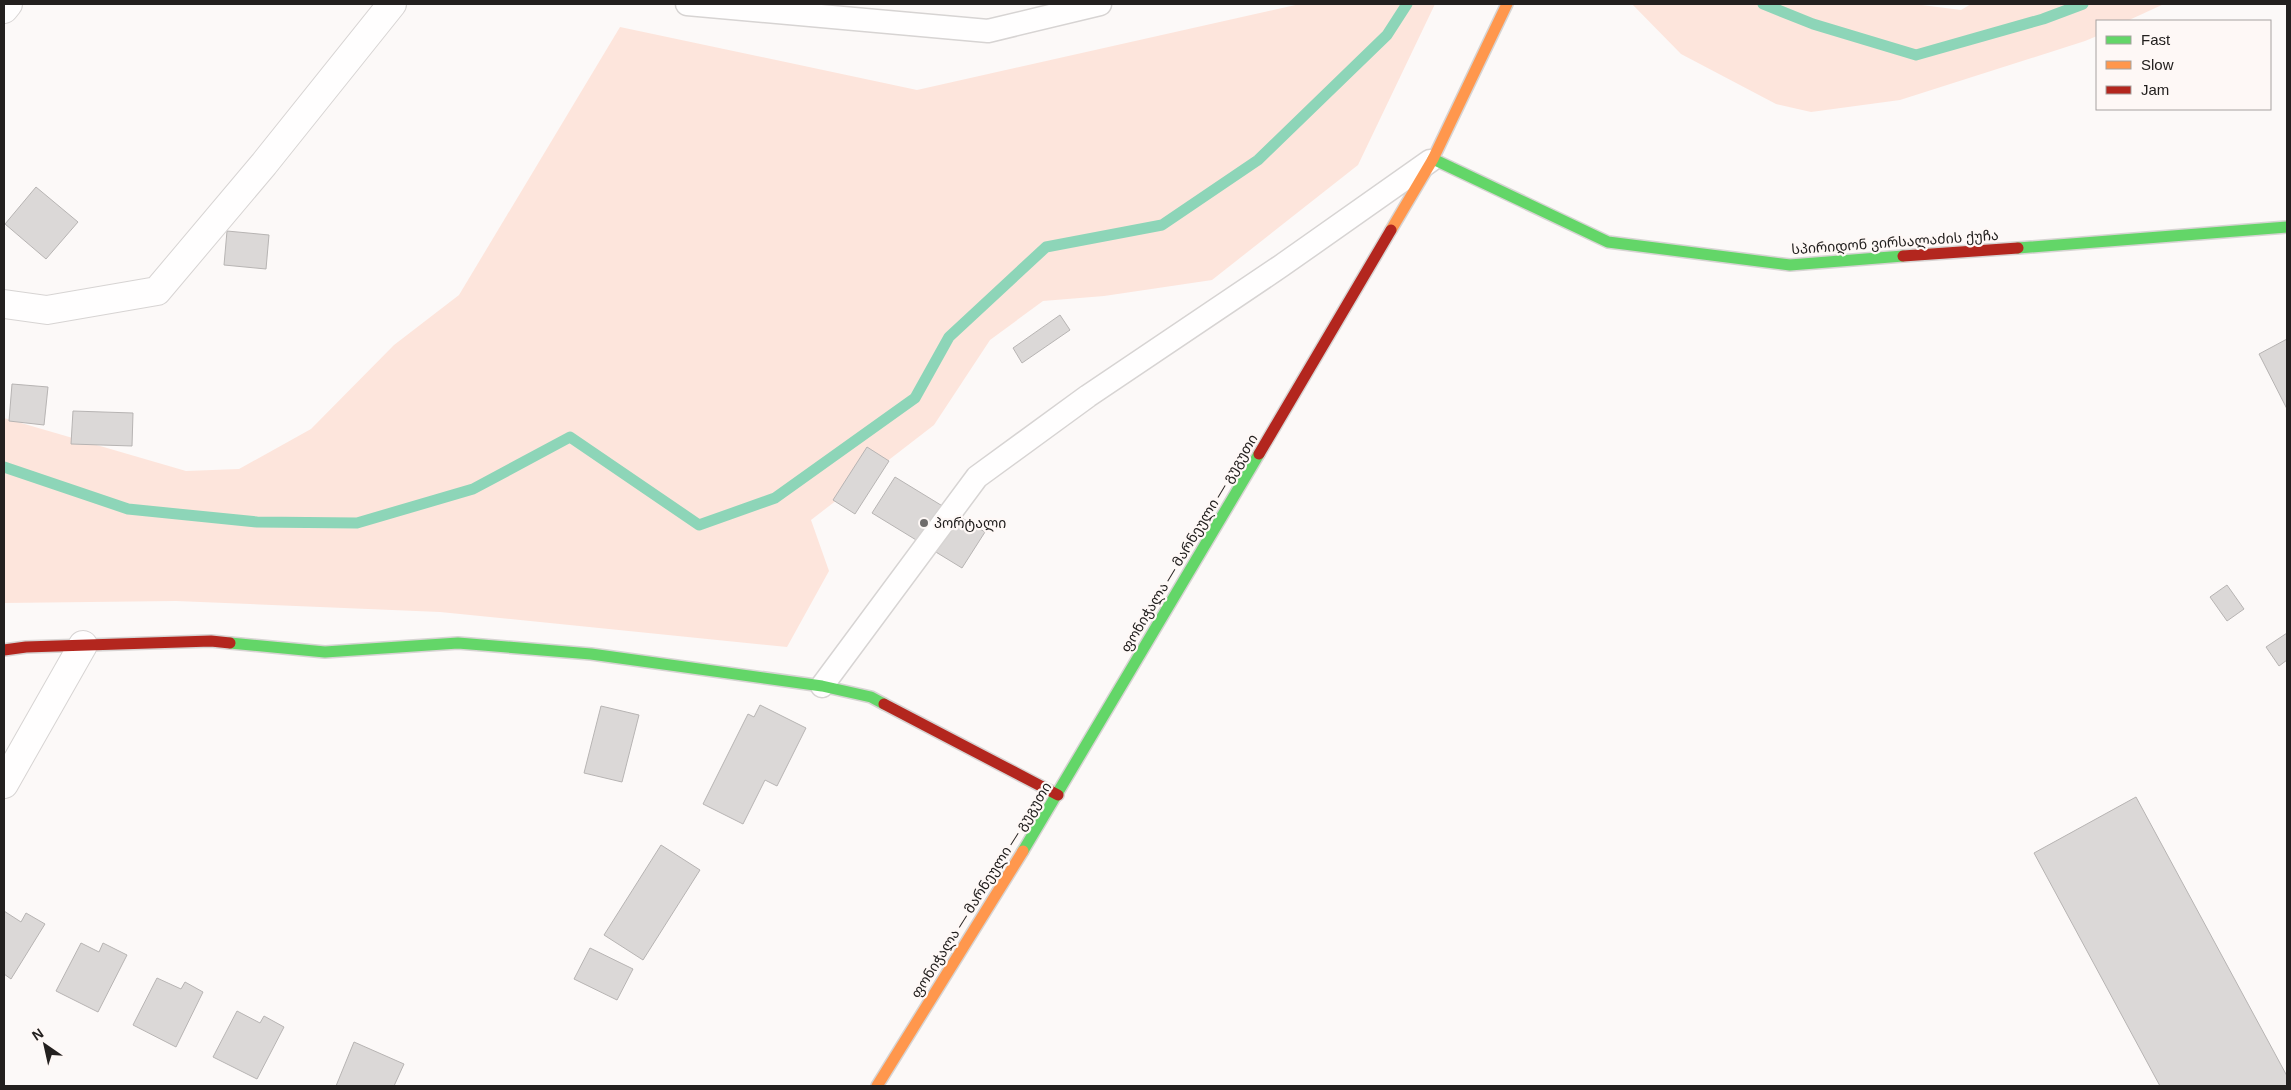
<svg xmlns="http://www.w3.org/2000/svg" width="2291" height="1090" viewBox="0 0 2291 1090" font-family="Helvetica,'Noto Sans Georgian',sans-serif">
<rect width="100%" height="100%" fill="#fcf9f8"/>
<path fill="#fde5dc" d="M1300,4H1435L1358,165L1212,280L1104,296L1043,301L990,340L934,425L811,520L829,571L787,647L440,612L176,601L4,603V418L186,471L239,469L311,429L394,345L459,295L620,27L917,90Z
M1632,4H1914L1961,10L1971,4H2164L2127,21H2097V36L2085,41L1900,100L1811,112L1776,104L1681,54Z"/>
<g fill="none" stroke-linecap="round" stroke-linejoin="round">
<path stroke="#8dd5b8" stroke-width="11" d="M1763,4L1813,24L1916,55L2043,19L2083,4
M4,467L128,509L257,522L357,523L473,489L570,437L699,525L775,498L915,398L949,337L1046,247L1162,225L1258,160L1387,35L1407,4"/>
</g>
<path fill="#dbd8d7" stroke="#b7b4b3" d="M36,187L78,222L46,259L5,224Z
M227,231L269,235L266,269L224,265Z
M1060,315L1070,330L1022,363L1013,348Z
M2287,339V409L2259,354Z
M12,384L48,387L44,425L9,421Z
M73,411L133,413L132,446L71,444Z
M867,447L889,461L855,514L833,500Z
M895,477L985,532L962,568L872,513Z
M2227,585L2244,609L2227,621L2210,597Z
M2287,633V660L2279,666L2266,647Z
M760,705L806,728L777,786L765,780L743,824L703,804L748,714L754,717Z
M601,706L639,715L622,782L584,773Z
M2136,797L2287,1076V1086H2160L2034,853Z
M661,845L700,870L643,960L604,935Z
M4,911L21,922L26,913L45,924L11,979L4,974Z
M81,943L99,952L103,943L127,955L98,1012L56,991Z
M590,948L633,969L617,1000L574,979Z
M157,978L181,989L185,982L203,992L176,1047L133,1025Z
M237,1011L260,1023L264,1016L284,1027L257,1079L213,1057Z
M354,1042L404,1064L394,1086H336Z"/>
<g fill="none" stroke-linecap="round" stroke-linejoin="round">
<g stroke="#d7d4d3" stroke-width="25">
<path id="lane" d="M687,4L988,31L1100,4
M822,686L977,477L1088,396L1281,266L1430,161"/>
</g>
<g stroke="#d7d4d3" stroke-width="30">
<path id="street" d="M4,9L8,4
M4,304L47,310L157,291L264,164L392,4
M4,784L83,645"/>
</g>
<g stroke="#d7d4d3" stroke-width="14">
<path id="fast" d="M1433,159L1608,242L1790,265L1903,256
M2018,248L2287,227
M230,643L325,652L458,643L591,654L822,686L871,697L884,704
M1023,851L1259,454"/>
</g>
<g stroke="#d7d4d3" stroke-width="14">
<path id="slow" d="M1391,230L1433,159L1507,4
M877,1086L1023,851"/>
</g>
<g stroke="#d7d4d3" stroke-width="14">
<path id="jam" d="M1903,256L2018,248
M1259,454L1391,230
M4,650L26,647L211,641L230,643
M884,704L1058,795"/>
</g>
<use href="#lane" stroke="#fffefe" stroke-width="22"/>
<use href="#street" stroke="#fffefe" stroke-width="28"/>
<use href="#fast" stroke="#63d668" stroke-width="11"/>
<use href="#slow" stroke="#ff974d" stroke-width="11"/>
<use href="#jam" stroke="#b3261e" stroke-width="11"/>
</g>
<circle fill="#6f6c6b" stroke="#fef8f6" stroke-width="2" cx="924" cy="523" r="5"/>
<g text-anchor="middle" stroke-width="4.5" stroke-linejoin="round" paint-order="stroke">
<g font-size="14" fill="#23201f" stroke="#fef8f6">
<text transform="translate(1895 242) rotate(-4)" y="5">სპირიდონ ვირსალაძის ქუჩა</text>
<text transform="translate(1189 543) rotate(-59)" y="5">ფონიჭალა — მარნეული — გუგუთი</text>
<text transform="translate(981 890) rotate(-58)" y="5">ფონიჭალა — მარნეული — გუგუთი</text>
</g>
<g font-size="14" fill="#23201f" stroke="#fef8f6" text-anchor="start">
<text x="934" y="528">პორტალი</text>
</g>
</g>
<rect width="2291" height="1090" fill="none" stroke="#23201f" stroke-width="10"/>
<rect x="2096" y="20" width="175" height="90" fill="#fef8f6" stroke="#a6a2a0"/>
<rect x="2106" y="36" width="25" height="8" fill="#63d668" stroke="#a6a2a0"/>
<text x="2141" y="45" font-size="15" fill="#23201f">Fast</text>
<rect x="2106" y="61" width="25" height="8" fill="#ff974d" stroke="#a6a2a0"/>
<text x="2141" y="70" font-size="15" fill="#23201f">Slow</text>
<rect x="2106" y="86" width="25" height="8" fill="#b3261e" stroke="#a6a2a0"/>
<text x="2141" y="95" font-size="15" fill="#23201f">Jam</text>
<g transform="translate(45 1045) rotate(326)" stroke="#fef8f6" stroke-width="4" paint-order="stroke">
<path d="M0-4L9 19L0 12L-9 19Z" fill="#23201f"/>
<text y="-8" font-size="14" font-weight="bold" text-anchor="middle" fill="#23201f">N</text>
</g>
</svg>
